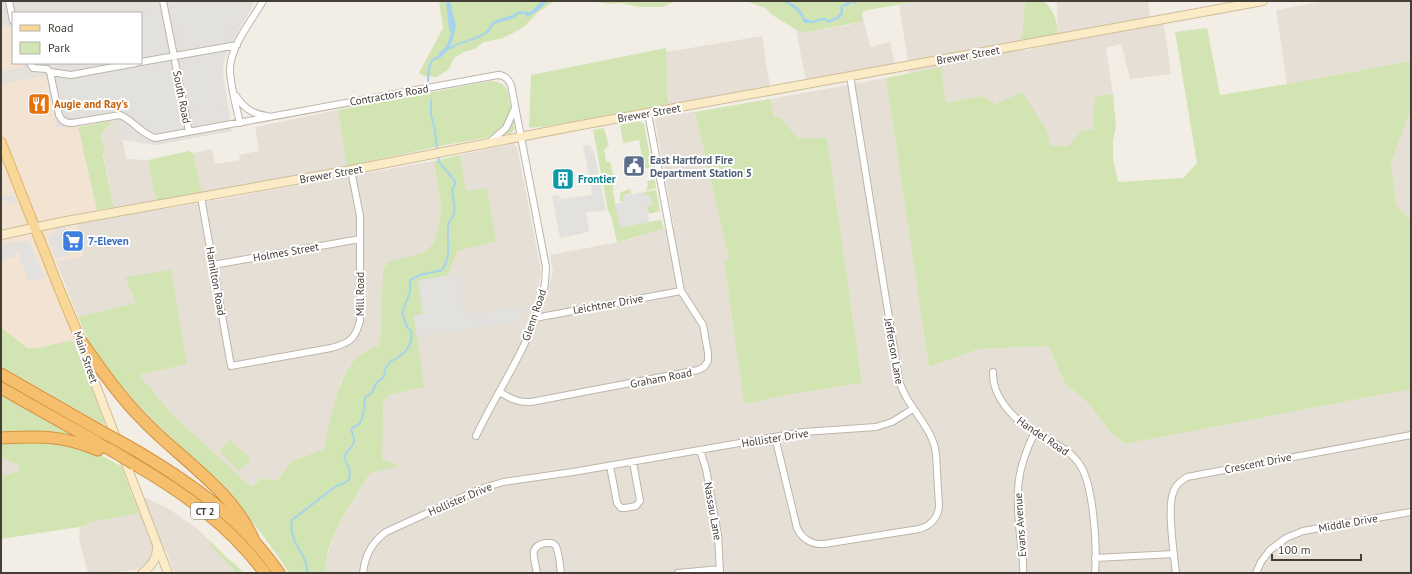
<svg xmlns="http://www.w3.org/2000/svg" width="1412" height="574" viewBox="0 0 1412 574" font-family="'PT Sans',sans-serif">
<rect width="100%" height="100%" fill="#f2eee6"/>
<path fill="#e6dfd5" d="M921,1L979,2L987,1H1025L1022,38L1025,51L1058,42L1057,1H1085L1090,2L1091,1H1148L1150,17L1164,25L1171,74L1130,79L1121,44L1106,48L1113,94L1096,96L1095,129L1082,130L1068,146H1051L1047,131L982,96L946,103L941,68L910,73L899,5Z
M1326,1H1411V61L1287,84L1276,10Z
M862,13L870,47L890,42L895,64L806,81L796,30L800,32H807L849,25L862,21Z
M762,36L770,87L668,107L666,52Z
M886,78L929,367L979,349L1048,346L1065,383L1090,405L1110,432L1125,444L1411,389V573H325V563L336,528L370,473L384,401L389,395L424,387L411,313L418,280L446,278L458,251L472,246L487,189L466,191L460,155L513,144L517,147L541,271L537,297L527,325L544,307L553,271L550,255L629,240L651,231L674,227L655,120L661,116L695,112L729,259L724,260L744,404L786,395L862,383L827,138H798L780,117L774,118L770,99Z
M338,110L347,166L202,193L193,153L212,149L215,164L240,160L239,155L259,151L255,127Z
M1411,113V220L1396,205L1391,163L1408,116Z
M119,120L126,159L148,160L156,201L114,207L100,137L104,130L110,124V121Z
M434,161L441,207L439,226L434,242L425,252L388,262L383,269L380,345L362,353L350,365L340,383L324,449L292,461L277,481L262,478L251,487L172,414L138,375L187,364L126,278L136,303L78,317L56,261L83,256L77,224L159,209H166Z
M1,458L19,465L18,471L1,476Z
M146,498L169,509L195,527L208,539L212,548L237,573H174L166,550L154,552L148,561L141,567L134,570L106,573H88L79,539L80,527L85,526L88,523L139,513L135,501Z"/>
<path fill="#f3e3d3" d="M10,25L13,35V63H23L25,67L1,71V27Z
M46,76L57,128L77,124L97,210L94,221L77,224L83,256L56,261L47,267L77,340L38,348H27L1,327V84Z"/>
<path fill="#e4e0db" d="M1,1H255L228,50L224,62L223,73L232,131L157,145L121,140L118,118L57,128L46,76L1,84V71L24,67L23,63H141V13H13V35L10,26L1,27Z"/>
<path fill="#d1e4b1" d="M439,1H555L538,12L527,24L521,29L503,38L484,42L475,49L464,52L454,58L449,69L437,77L424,76L419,73L443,28Z
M590,1H675L663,7H639L621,3L609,4Z
M746,1H921L867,10L862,13V21L860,22L807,32H800L774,16L765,8Z
M1025,1H1044C1055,13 1057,19 1058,35L1023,42L1022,38Z
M1207,28L1220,95L1287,84L1411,61V113L1408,116L1391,163L1396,205L1411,220V389L1125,444L1110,432L1090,405L1065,383L1048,346L979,349L929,367L886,78L941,67L946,103L982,96L996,104L1022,92L1047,131L1051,146H1068L1082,130L1095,129L1092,121L1096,96L1113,94L1116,126L1113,141V159L1118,182L1183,178L1197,163L1175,32Z
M666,48L668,104L548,126L529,128L531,75Z
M491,81C499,82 502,83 507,89L515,129L511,133L440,146L347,166L338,110Z
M770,99L774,118L780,117L798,138H827L862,383L786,395L744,404L724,260L729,259L695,112Z
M110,121V124L104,130L100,137L105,148L103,156L114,207L97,210L78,127Z
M640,121L644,124L652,168H644L639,140L623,143L620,125Z
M604,128L609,146H607V148L604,149L606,162H610L614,177L613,192L620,227L661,220L664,229C647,232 633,239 617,242L611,216L608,211L593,130Z
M189,151L193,153L202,193L156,201L148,160Z
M460,155L466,191L487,188L496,241L458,251L447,276L418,281L423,315L414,316L424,387L389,395L384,401L383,406L382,459L400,466L370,473C352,503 325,537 325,573H289C282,561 273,550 265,538C245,512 224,488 201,465C155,421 101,379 78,317L136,303L125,277L171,270L187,364L139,375L172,414L251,487L262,478L277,481L292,461L324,449C331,421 337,369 363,353C368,350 374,347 380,345L383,269L388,262L425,252L434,242L439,226L441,207L434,161Z
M653,180L655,181L656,188L645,191L648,186L647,181Z
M630,189L631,193L623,196L624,201H620V196L621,192Z
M656,190L660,211L649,214L647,207L650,196H645L644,192Z
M1,327L27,348H38L73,340L106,426L1,366Z
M1,395L74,437L37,432L1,433Z
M230,440L251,459L239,471L219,451Z
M36,441L68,443L91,450L121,466L139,513L88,523L85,526L1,539V476L18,471L19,465L1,458V444Z
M208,539L229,560L234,563L244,573H237L212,548Z"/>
<path fill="#e3e1de" d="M1,1H5L8,17L1,18Z
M171,1H248L232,26L220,68V111L194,115Z
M160,8L181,125L154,134L131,117L118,111L67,119L55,72L48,65L41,63H141V13H134Z
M589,145L594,151L606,210L586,213L589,232L560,238L552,196L559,195L560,199L591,195L592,192L583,146Z
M644,192L645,197L651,196L652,205L647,207L649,222L620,227L615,204L624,201L623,196Z
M1,195L10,197L15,196L17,204L1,200Z
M65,226L67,233L65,234L68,249L67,251L69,255L56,258L54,256L47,236L54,233L56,228Z
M21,241H27L30,244L44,277L38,280L29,282L18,254L21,253L22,251L15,253V257L1,260V246L3,249L2,244Z
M459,274L465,315L525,306L526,311L521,312L522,321L417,337L414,316L423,314L418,280Z"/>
<path fill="#a6d4ec" d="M446,1H450L456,26L454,35L450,47C461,41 474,39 485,32C488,30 490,25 493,22C500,17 510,18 519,11L530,12L541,2L548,1C543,6 533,15 527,17L525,14H519L514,18L494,24L489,32L479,38L458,45L447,51L440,58L435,60L432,62L430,70L429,82H427C427,73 427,59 438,56L439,53L444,49L447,45L451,33L449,29Z
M782,1C791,1 803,9 804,18L812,21C819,19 822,16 829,20L836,17L841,12L840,7L847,2L848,3L851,1H859L855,4L852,2L849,5L843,7V13L840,18L829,23L823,20L813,23H804C800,11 793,7 782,1Z"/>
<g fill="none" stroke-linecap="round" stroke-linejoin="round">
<path stroke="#a6d4ec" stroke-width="2" d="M431,100V115L435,130L437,150
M307,573C309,554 288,545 292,520L336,486L344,483L349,480L350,472L344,456C352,445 358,444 351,430C353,426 355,427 359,424C363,421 365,403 365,397C374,394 373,387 379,380C380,380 383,378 384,376C385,374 385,370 386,367C391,358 402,358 407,349C411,344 412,337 411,331L407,327L402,313L410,292V280L420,275L442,270C452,255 447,245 448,228C448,222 452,219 454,214C456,207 452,196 452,189L455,185V181L439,162L438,155"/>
<g stroke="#bdb5aa" stroke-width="8">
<path id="street" d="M9,1L13,21
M163,1L174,56
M141,62L237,45
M175,62L189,132
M30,63L33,68L47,69L50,72L59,115C62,121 65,123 72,123L120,115C133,120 140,133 155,138L498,75C504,75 508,78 511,85L546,267C545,274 546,281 544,288C533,342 499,387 476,436
M50,72L71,75L136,63
M236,96C244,108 252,114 267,116
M240,123C236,106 231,88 230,71C229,48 252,20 263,1
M491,141L506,128L515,108
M201,197L231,366L331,348C349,343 355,340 360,321V216L351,170
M213,265L360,239
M535,318L681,291
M993,372C992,398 1014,419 1034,432C1051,442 1069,448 1080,465C1094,486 1097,548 1095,573
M499,392C510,398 518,403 531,402L698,370L704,367L708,361V353L703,325L681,291L648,113
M775,437L797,528C802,539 812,545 824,544L919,529C930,526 938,518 939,506L936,454C933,426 906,407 899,380L850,76
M700,450L706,469L718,535L720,573
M610,466L617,503L621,508H625L636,506L640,501L633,462
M1095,558L1174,554
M363,573C365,556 371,543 386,532L480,489L503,482L573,472L803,432L876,427L892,422L913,409
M537,573C535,559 527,546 546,543C549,543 552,542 555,545C559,549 560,567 561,573
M678,573L720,569
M1023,573C1024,561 1021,548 1020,536C1016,494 1015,472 1035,432
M1176,573C1174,555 1167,508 1173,493C1175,485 1181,481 1187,477L1411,435
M1256,573L1261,562L1270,550L1286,538L1303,531L1411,512"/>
</g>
<g stroke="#cfbd98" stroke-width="10">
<path id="secondary" d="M1,235L61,222L351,170L581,125L1263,1
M83,347L93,378L168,573
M142,573C151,567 157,559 157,548"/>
</g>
<g stroke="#dcb36a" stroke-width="11">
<path id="primary" d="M1,142L60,291L81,341"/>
</g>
<g stroke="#d4933f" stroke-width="13">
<path id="highway" d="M81,341C100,368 119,396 143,420C179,458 235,492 255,543
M1,374L104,433
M1,388L111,450
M1,438C39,436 62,435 98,450
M128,446C185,479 241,517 279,573
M134,464C184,493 230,526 265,573"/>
</g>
<use href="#street" stroke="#fff" stroke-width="6"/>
<use href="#secondary" stroke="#fbebc7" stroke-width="8"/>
<use href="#primary" stroke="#f8d799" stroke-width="9"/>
<use href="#highway" stroke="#f5bf6e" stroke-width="11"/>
<g stroke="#d4933f" stroke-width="13" stroke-linecap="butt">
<path id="highway-bridge" d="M104,433L128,446
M111,450L134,464"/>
</g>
<use href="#highway-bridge" stroke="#f5bf6e" stroke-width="11"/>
</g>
<defs>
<g id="restaurant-square" transform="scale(1.15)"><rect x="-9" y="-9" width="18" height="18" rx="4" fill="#e8710a" stroke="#fff"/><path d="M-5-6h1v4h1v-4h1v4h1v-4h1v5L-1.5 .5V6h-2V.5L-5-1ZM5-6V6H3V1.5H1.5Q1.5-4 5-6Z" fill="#fff"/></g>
<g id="civic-square" transform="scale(1.15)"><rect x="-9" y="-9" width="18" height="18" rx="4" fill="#5c6f8a" stroke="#fff"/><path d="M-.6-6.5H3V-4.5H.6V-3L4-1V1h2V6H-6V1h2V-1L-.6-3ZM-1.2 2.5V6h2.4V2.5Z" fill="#fff"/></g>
<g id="building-square" transform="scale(1.15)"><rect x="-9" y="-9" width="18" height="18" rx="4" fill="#0f9aa8" stroke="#fff"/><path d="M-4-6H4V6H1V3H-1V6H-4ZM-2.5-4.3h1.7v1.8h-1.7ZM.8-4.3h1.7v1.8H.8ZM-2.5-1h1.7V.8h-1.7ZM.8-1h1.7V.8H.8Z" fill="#fff"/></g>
<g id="supermarket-square" transform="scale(1.15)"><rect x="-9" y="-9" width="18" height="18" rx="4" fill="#3f7fe0" stroke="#fff"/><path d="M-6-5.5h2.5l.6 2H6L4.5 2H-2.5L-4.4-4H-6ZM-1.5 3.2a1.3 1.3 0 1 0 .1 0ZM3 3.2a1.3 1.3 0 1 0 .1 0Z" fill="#fff"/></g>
</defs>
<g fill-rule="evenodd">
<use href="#restaurant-square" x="39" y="104"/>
<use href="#civic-square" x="634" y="166"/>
<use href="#building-square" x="563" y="179"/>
<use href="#supermarket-square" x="73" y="241"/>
</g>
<g text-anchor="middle" stroke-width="4" stroke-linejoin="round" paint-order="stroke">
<rect fill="#fff" stroke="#7d7872" stroke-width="1" x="191" y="503" width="28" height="16" rx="3"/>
<g font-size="10" font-weight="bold" fill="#453e36">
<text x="205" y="515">CT 2</text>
</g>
<g font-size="11" fill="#453e36" stroke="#fff">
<text transform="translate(968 55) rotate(-10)" y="4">Brewer Street</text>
<text transform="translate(389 95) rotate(-10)" y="4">Contractors Road</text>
<text transform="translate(182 97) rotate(79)" y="4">South Road</text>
<text transform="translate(649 113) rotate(-10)" y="4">Brewer Street</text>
<text transform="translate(331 174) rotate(-10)" y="4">Brewer Street</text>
<text transform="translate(286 252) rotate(-10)" y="4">Holmes Street</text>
<text transform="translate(216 281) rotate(80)" y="4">Hamilton Road</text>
<text transform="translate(360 294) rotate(-90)" y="4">Mill Road</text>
<text transform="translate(608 304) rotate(-10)" y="4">Leichtner Drive</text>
<text transform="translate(534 315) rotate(-71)" y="4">Glenn Road</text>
<text transform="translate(894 351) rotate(80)" y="4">Jefferson Lane</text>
<text transform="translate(86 357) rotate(71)" y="4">Main Street</text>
<text transform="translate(661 378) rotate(-11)" y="4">Graham Road</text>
<text transform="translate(1043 436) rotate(34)" y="4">Handel Road</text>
<text transform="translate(775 438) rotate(-9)" y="4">Hollister Drive</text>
<text transform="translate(1258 463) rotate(-11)" y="4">Crescent Drive</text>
<text transform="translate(460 499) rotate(-23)" y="4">Hollister Drive</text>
<text transform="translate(713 511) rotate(80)" y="4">Nassau Lane</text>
<text transform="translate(1348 523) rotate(-10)" y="4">Middle Drive</text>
<text transform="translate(1020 525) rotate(-94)" y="4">Evans Avenue</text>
</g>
<g font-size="11" font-weight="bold" fill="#c56008" stroke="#fff" text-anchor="start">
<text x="54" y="108">Augie and Ray's</text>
</g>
<g font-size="11" font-weight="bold" fill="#4e5e75" stroke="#fff" text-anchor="start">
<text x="650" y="164">East Hartford Fire<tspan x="650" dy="13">Department Station 5</tspan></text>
</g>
<g font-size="11" font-weight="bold" fill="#0d838f" stroke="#fff" text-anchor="start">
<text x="578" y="183">Frontier</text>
</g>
<g font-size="11" font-weight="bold" fill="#366cbe" stroke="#fff" text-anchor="start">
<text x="88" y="245">7-Eleven</text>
</g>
</g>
<rect width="1412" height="574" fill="none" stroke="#453e36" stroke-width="4"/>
<rect x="12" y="12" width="130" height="52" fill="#ffffff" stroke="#b5b2af"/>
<rect x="20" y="25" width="20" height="6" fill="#f8d799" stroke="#b5b2af"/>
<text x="48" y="32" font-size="12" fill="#453e36">Road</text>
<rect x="20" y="42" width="20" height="12" fill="#d1e4b1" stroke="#b5b2af"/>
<text x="48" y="52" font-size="12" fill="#453e36">Park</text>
<path d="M1272 554v6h89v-6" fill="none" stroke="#453e36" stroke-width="2"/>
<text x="1278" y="554" font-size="12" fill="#453e36" stroke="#ffffff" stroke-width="3" paint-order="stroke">100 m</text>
</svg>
